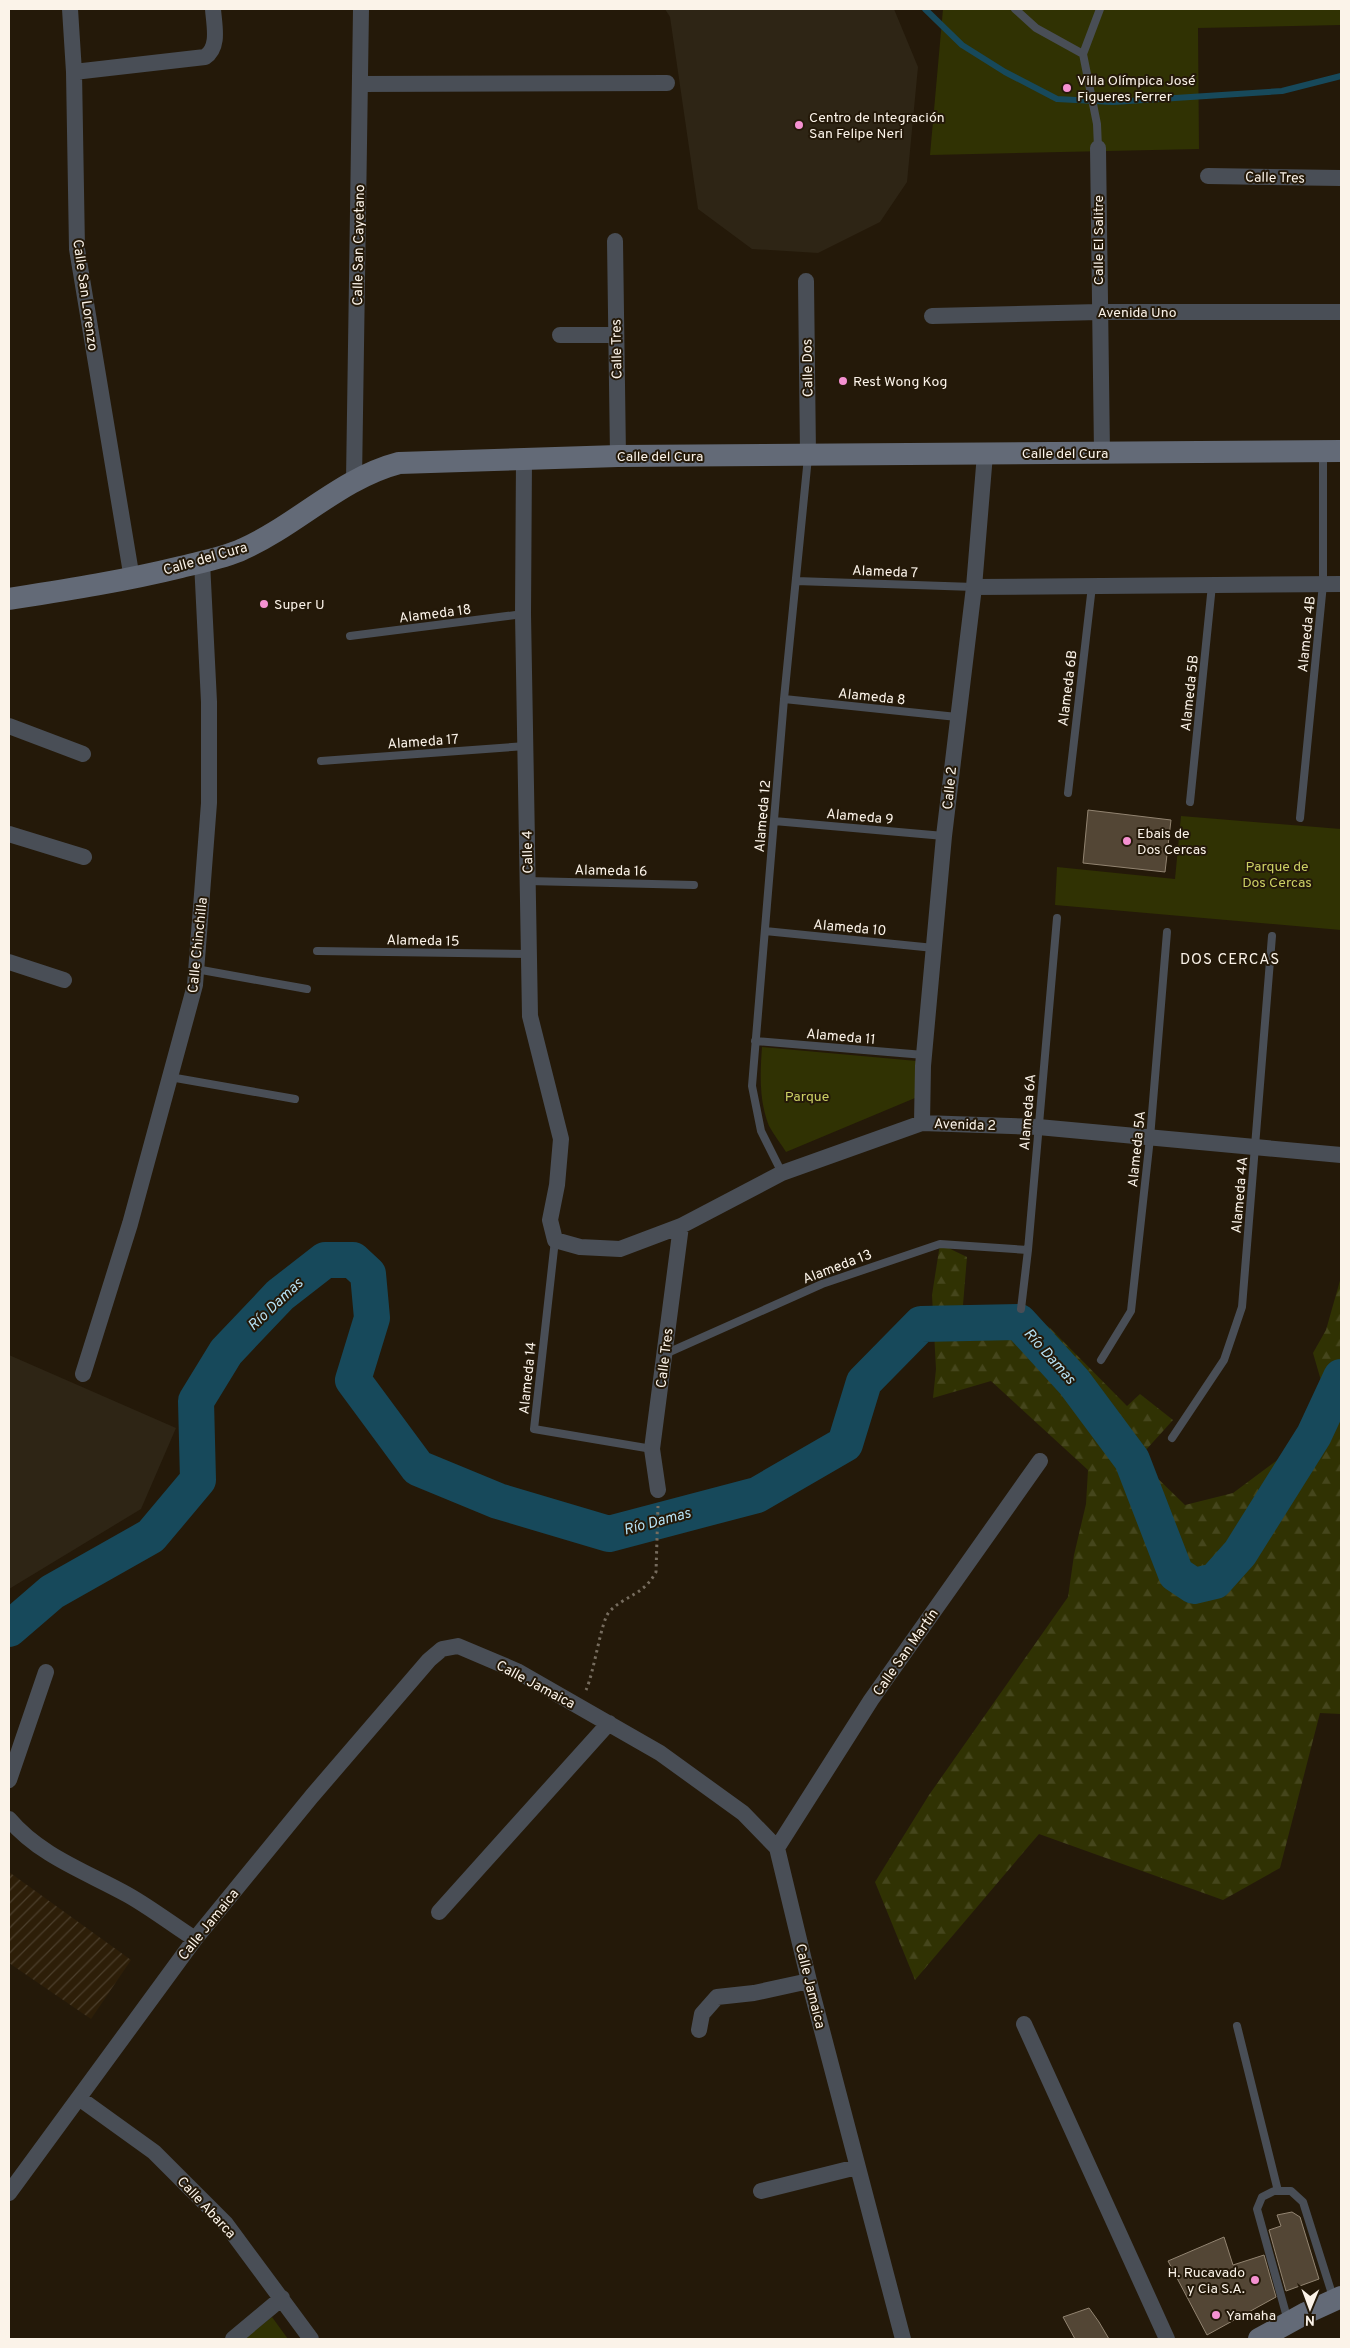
<svg xmlns="http://www.w3.org/2000/svg" width="1350" height="2348" viewBox="0 0 1350 2348" font-family="Overpass,sans-serif">
<defs>
<pattern id="industrial-furrows" width="10" height="10" patternUnits="userSpaceOnUse" patternTransform="scale(1.25)"><rect width="10" height="10" fill="#2d1e08"/><path d="M-1 1l2-2M0 10L10 0M9 11l2-2" fill="none" stroke="#4c3f2c"/></pattern>
<pattern id="forest-firs" width="22" height="20" patternUnits="userSpaceOnUse" patternTransform="scale(1.25)"><rect width="22" height="20" fill="#303203"/><path d="M5 1l3.5 6h-7zM16 11l3.5 6h-7z" fill="#45461c"/></pattern>
</defs>
<rect width="100%" height="100%" fill="#241909"/>
<path fill="url(#industrial-furrows)" d="M9,1872L131,1960L91,2019L9,1963Z"/>
<path fill="#2e2515" d="M665,9H894L918,67L907,182L880,222L818,253L752,249L698,209L670,17Z
M9,1355L176,1428L141,1509L9,1589Z"/>
<path fill="url(#forest-firs)" d="M940,1244L967,1257L963,1305L1021,1309L1050,1328L1127,1406L1140,1394L1173,1420L1144,1452L1151,1472L1185,1505L1233,1493L1292,1449L1322,1384L1313,1353L1326,1330L1341,1277V1714L1320,1713L1280,1868L1223,1900L1039,1834L915,1980L875,1882L929,1795L1068,1597L1074,1555L1086,1504L1088,1470L991,1381L933,1398L936,1369L932,1295Z"/>
<path fill="#303203" d="M943,9H1341V25L1198,28L1199,149L930,155Z
M1181,816L1341,829V930L1055,905L1057,867L1175,879Z
M762,1047L917,1061L915,1098L786,1152C781,1144 774,1135 769,1126C759,1101 760,1074 762,1047Z
M272,2317L288,2339H244Z"/>
<g fill="none" stroke-linecap="round" stroke-linejoin="round">
<path stroke="#17495b" stroke-width="6" d="M925,9L962,45L1005,72L1057,99L1113,102L1282,91L1341,76"/>
<path stroke="#17495b" stroke-width="36" d="M9,1629L52,1592L151,1536L198,1480L196,1401L226,1352L280,1295L325,1260H353L368,1274L372,1318L353,1380L418,1468L498,1501L609,1534L757,1495L845,1444L864,1382L921,1324L1019,1322L1074,1382L1132,1460L1176,1574L1194,1586L1215,1581L1240,1553L1314,1435L1341,1377"/>
</g>
<path fill="#534635" stroke="#928471" d="M1088,810L1171,820L1165,872L1083,863Z
M1292,2212L1300,2217L1319,2279L1286,2291L1269,2230L1281,2226L1277,2215Z
M1224,2237L1233,2265L1264,2255L1276,2297L1207,2335L1168,2261Z
M1089,2308L1099,2322L1109,2339H1075L1063,2317Z"/>
<g fill="none" stroke-linecap="round" stroke-linejoin="round">
<path stroke="#766c5e" stroke-width="3" stroke-dasharray="2.5 4" stroke-linecap="butt" d="M586,1690C594,1673 601,1621 609,1612C625,1595 643,1596 656,1572L658,1506"/>
<path stroke="#494e56" stroke-width="8" d="M1015,9L1036,28L1083,54
M1098,148L1097,124L1083,54L1100,9
M796,581L974,587
M350,636L523,614
M784,699L957,717
M321,761L526,746
M1068,793L1092,586
M1190,802L1212,585
M1300,818L1323,584V454
M774,821L944,836
M528,881L694,885
M765,931L934,948
M317,951L529,954
M196,969L307,989
M755,1041L924,1055
M170,1077L295,1099
M782,1173L761,1131L752,1086L784,699L808,457
M555,1240L534,1429L652,1449
M1021,1309L1028,1250L1057,918
M665,1354L822,1284L940,1244L1028,1250
M1101,1360L1131,1311L1150,1138L1167,932
M1172,1438L1224,1360L1242,1307L1272,936
M1237,2026L1278,2191
M1288,2321L1257,2209L1262,2197L1274,2191H1291L1303,2202L1333,2297"/>
<path stroke="#494e56" stroke-width="16" d="M70,9L74,72L77,249L132,579
M74,72L205,57C220,47 214,25 213,9
M360,84L667,83
M1098,148L1102,453
M1208,176L1341,178
M615,241L618,456
M806,281L808,455
M932,316L1099,312H1341
M560,335H616
M524,459L523,614L530,1016L561,1139L557,1185L550,1220L555,1240L580,1247L620,1249L681,1226L782,1173L922,1123L1038,1127L1341,1155
M354,481L361,9
M974,587L1341,584
M9,726L83,754
M9,834L84,857
M9,962L64,980
M922,1123L923,1066L944,836L974,587L985,454
M83,1374L130,1224L195,985L209,803V702L202,562
M658,1490L652,1449L681,1226
M9,1780L46,1672
M9,1819C40,1856 87,1872 128,1895C151,1908 173,1925 195,1939
M777,1848L871,1700L1040,1461
M439,1912L609,1723
M1024,2024L1167,2339
M699,2030L702,2014L717,1997L754,1993L809,1981
M79,2098L154,2152L226,2224L311,2339
M761,2191L857,2167
M9,2193L195,1939L312,1796L429,1660L442,1649L458,1646L517,1671L660,1753L743,1813L777,1848L809,1981L903,2339
M233,2339L282,2298"/>
<path stroke="#636a77" stroke-width="22" d="M9,599C66,590 124,581 181,567C201,562 224,558 243,549C297,525 341,478 399,463L618,456L1341,451
M1259,2339L1306,2313L1341,2297"/>
</g>
<g fill="#f591d1" stroke="#241909" stroke-width="2">
<circle cx="1067" cy="88" r="5"/>
<circle cx="799" cy="125" r="5"/>
<circle cx="843" cy="381" r="5"/>
<circle cx="264" cy="604" r="5"/>
<circle cx="1127" cy="841" r="5"/>
<circle cx="1255" cy="2280" r="5"/>
<circle cx="1216" cy="2315" r="5"/>
</g>
<g text-anchor="middle" stroke-width="4" stroke-linejoin="round" paint-order="stroke">
<g font-size="14" fill="#fbf3e9" stroke="#241909" text-anchor="start">
<text x="1077" y="85">Villa Olímpica José<tspan x="1077" dy="16">Figueres Ferrer</tspan></text>
<text x="809" y="122">Centro de Integración<tspan x="809" dy="16">San Felipe Neri</tspan></text>
<text x="853" y="386">Rest Wong Kog</text>
<text x="274" y="609">Super U</text>
<text x="1137" y="838">Ebais de<tspan x="1137" dy="16">Dos Cercas</tspan></text>
<text x="1245" y="2277" text-anchor="end">H. Rucavado<tspan x="1245" dy="16">y Cia S.A.</tspan></text>
<text x="1226" y="2320">Yamaha</text>
</g>
<g font-size="14" fill="#fbf3e9" stroke="#241909">
<text transform="translate(1275 177) rotate(1)" y="5">Calle Tres</text>
<text transform="translate(1098 240) rotate(-90)" y="5">Calle El Salitre</text>
<text transform="translate(358 245) rotate(-89)" y="5">Calle San Cayetano</text>
<text transform="translate(86 295) rotate(82)" y="5">Calle San Lorenzo</text>
<text x="1137" y="317">Avenida Uno</text>
<text transform="translate(616 349) rotate(-91)" y="5">Calle Tres</text>
<text transform="translate(807 368) rotate(-91)" y="5">Calle Dos</text>
<text x="1065" y="458">Calle del Cura</text>
<text x="660" y="461">Calle del Cura</text>
<text transform="translate(205 558) rotate(-16)" y="5">Calle del Cura</text>
<text transform="translate(885 571) rotate(2)" y="5">Alameda 7</text>
<text transform="translate(435 613) rotate(-7)" y="5">Alameda 18</text>
<text transform="translate(1306 634) rotate(-84)" y="5">Alameda 4B</text>
<text transform="translate(1067 688) rotate(-83)" y="5">Alameda 6B</text>
<text transform="translate(1189 693) rotate(-84)" y="5">Alameda 5B</text>
<text transform="translate(872 696) rotate(6)" y="5">Alameda 8</text>
<text transform="translate(423 741) rotate(-4)" y="5">Alameda 17</text>
<text transform="translate(949 788) rotate(-84)" y="5">Calle 2</text>
<text transform="translate(762 816) rotate(-85)" y="5">Alameda 12</text>
<text transform="translate(860 816) rotate(5)" y="5">Alameda 9</text>
<text transform="translate(527 852) rotate(-91)" y="5">Calle 4</text>
<text transform="translate(611 870) rotate(1)" y="5">Alameda 16</text>
<text transform="translate(850 927) rotate(5)" y="5">Alameda 10</text>
<text transform="translate(423 940) rotate(1)" y="5">Alameda 15</text>
<text transform="translate(197 945) rotate(-84)" y="5">Calle Chinchilla</text>
<text transform="translate(841 1036) rotate(5)" y="5">Alameda 11</text>
<text transform="translate(1027 1112) rotate(-85)" y="5">Alameda 6A</text>
<text transform="translate(965 1124) rotate(2)" y="5">Avenida 2</text>
<text transform="translate(1136 1149) rotate(-84)" y="5">Alameda 5A</text>
<text transform="translate(1239 1195) rotate(-85)" y="5">Alameda 4A</text>
<text transform="translate(837 1266) rotate(-21)" y="5">Alameda 13</text>
<text transform="translate(664 1358) rotate(-83)" y="5">Calle Tres</text>
<text transform="translate(527 1378) rotate(-84)" y="5">Alameda 14</text>
<text transform="translate(905 1652) rotate(-55)" y="5">Calle San Martín</text>
<text transform="translate(536 1684) rotate(28)" y="5">Calle Jamaica</text>
<text transform="translate(208 1924) rotate(-51)" y="5">Calle Jamaica</text>
<text transform="translate(811 1986) rotate(76)" y="5">Calle Jamaica</text>
<text transform="translate(207 2207) rotate(47)" y="5">Calle Abarca</text>
</g>
<g font-size="14" fill="#cbcf64" stroke="#241909">
<text x="1277" y="871">Parque de<tspan x="1277" dy="16">Dos Cercas</tspan></text>
<text x="807" y="1101">Parque</text>
</g>
<g font-size="15" letter-spacing="1" fill="#fbf3e9" stroke="#241909">
<text x="1230" y="964">DOS CERCAS</text>
</g>
<g font-size="15" font-style="italic" fill="#b4dff2" stroke="#241909">
<text transform="translate(275 1304) rotate(-43)" y="5">Río Damas</text>
<text transform="translate(1050 1356) rotate(48)" y="5">Río Damas</text>
<text transform="translate(657 1521) rotate(-15)" y="5">Río Damas</text>
</g>
</g>
<rect width="1350" height="2348" fill="none" stroke="#fbf3e9" stroke-width="20"/>
<g transform="translate(1310 2308) rotate(181)" stroke="#241909" stroke-width="4" paint-order="stroke">
<path d="M0-4L9 19L0 12L-9 19Z" fill="#fbf3e9"/>
<text y="-8" font-size="14" font-weight="bold" text-anchor="middle" fill="#fbf3e9">N</text>
</g>
</svg>
